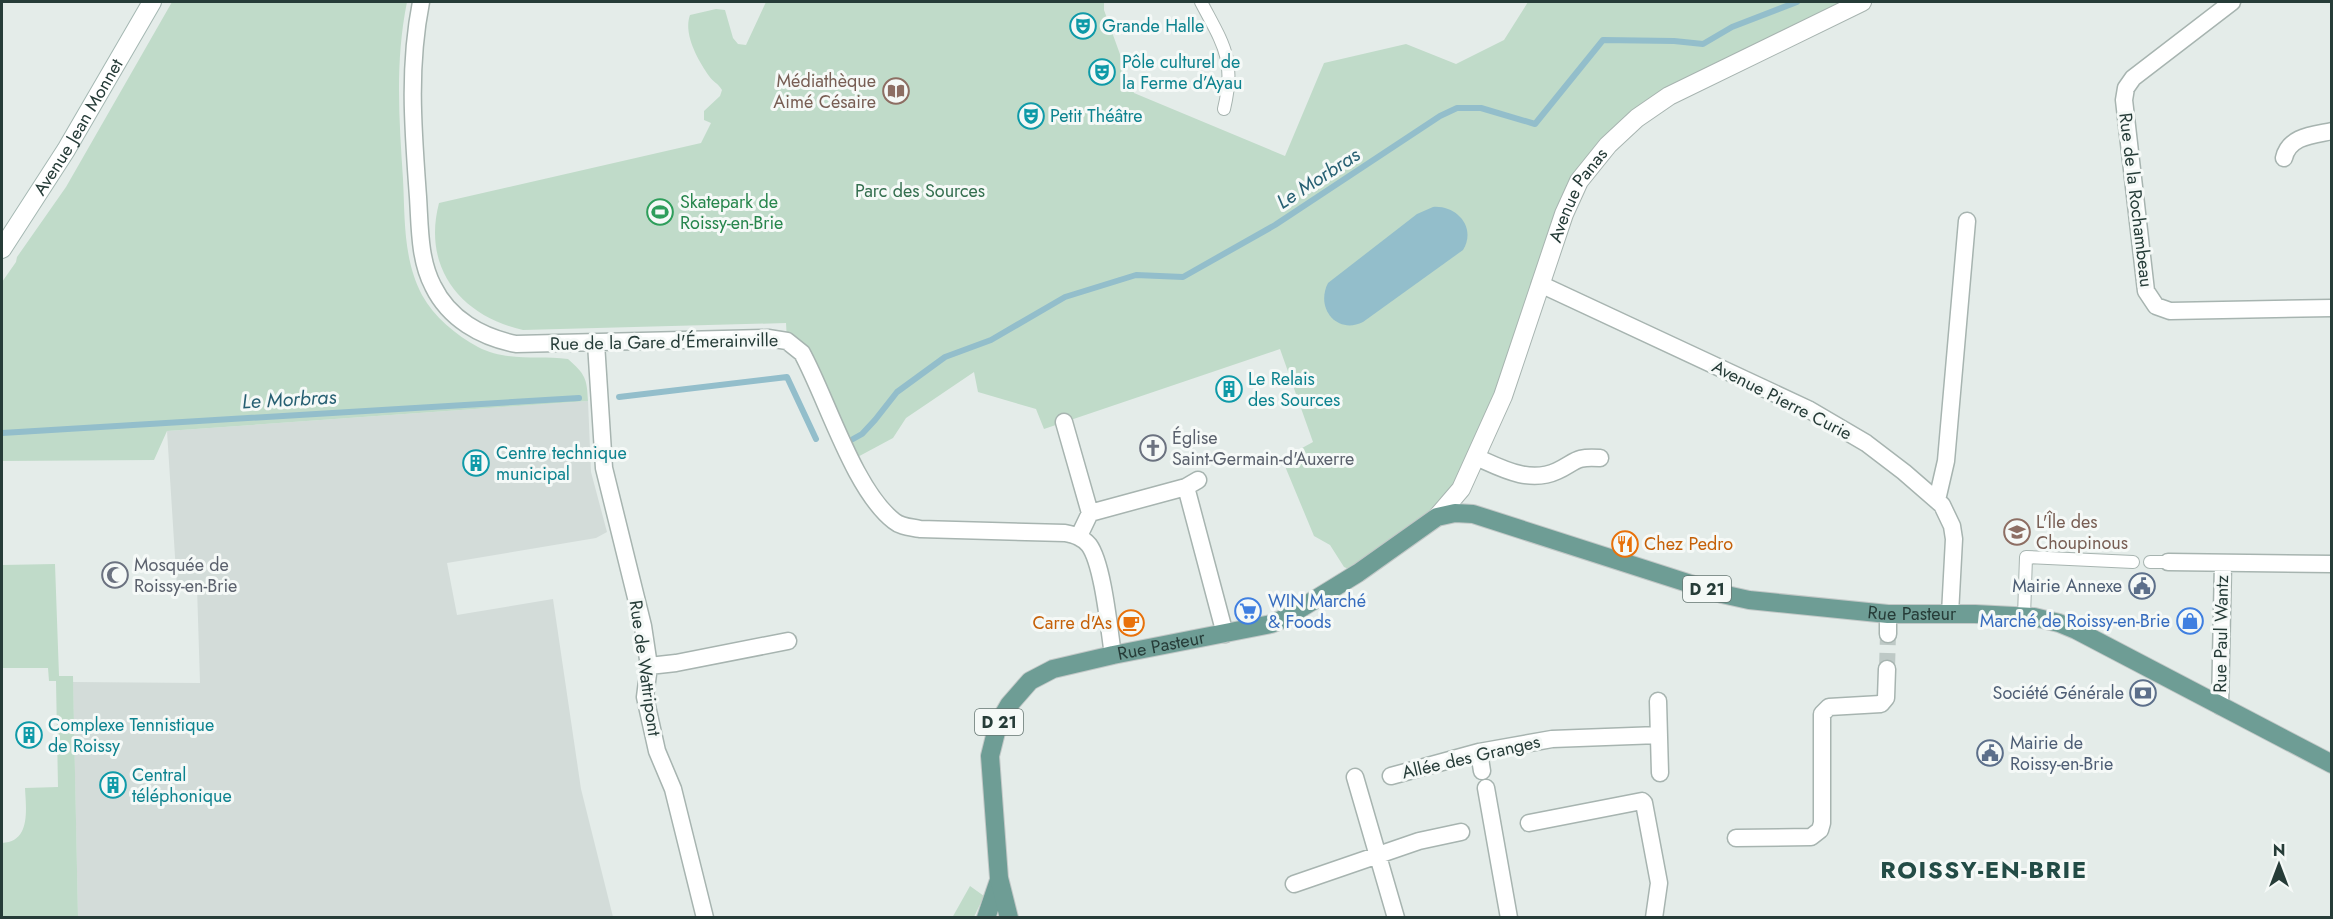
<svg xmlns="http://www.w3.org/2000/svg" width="2333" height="919" viewBox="0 0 2333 919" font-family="Jost,sans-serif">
<rect width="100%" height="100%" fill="#e4ece9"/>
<path fill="#d3dcd9" d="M588,401L591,472L607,532L596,538L447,563L457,615L553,599L581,789L613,917H78L73,682L200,683L197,587L177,588L167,431Z"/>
<path fill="#c0dbc9" d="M172,2H407C395,61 399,119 403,179C405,218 403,259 422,295C434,317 456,335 478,347C507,362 538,355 568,359C585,374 587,378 588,401L167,431L154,460L2,461V282L16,262L17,257L66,187Z
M766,2H1104V10L1134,93L1285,156L1324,63L1406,44L1456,64L1504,40L1528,2H1862L1669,96L1579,181L1461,489L1358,573L1344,567L1330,545L1314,536L1282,459L1313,442L1280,349L1044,429L1036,409L978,392L974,372L906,418L893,438L852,460L787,341L786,323L523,330C461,316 422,268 439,203L701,143L711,123L704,120V111L720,96L722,90C718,83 713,82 709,76C698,60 683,34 690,15L716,9L725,10L733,38L738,44L746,45Z
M55,564L59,676H73L78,917H2V843C31,842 26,809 25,788L58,787L56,681H49L48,668H2V565Z
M970,886L984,896L974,917L952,918Z"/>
<path fill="#93becb" d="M1433,207C1456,205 1477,227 1463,250L1363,322C1337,335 1315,308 1328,283L1417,214Z"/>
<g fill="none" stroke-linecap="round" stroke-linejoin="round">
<path stroke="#93becb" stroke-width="6" d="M619,397L787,377L816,439
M2,433L579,398
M853,439L862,434L875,420L897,392L945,357L991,340L1065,297L1136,275L1183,277L1275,225L1440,116L1457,108H1481L1535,124L1603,40L1674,41L1703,44L1732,27L1797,2"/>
<path stroke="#bec9c6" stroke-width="16" stroke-dasharray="16 8" stroke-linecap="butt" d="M1887,669L1888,634"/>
<g stroke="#a7b4b0" stroke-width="14">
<path id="pedestrian" d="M1201,2C1223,44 1236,59 1224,109
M2150,562H2168
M2024,616L2026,557L2133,562"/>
</g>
<g stroke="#a7b4b0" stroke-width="19">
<path id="minor" d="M421,2C408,68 413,129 418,197C420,227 419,259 433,286C449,319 481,337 516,344L768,338L787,341L802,353C827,399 854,490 894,521C901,527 911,527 920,529L1065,533C1075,535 1082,537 1089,545C1103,564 1109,629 1113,655
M2232,2L2133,78L2126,88L2124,100L2146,291L2156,306L2170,311L2332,308
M2284,158C2289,136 2313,135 2332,131
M1540,284L1808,409L1866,443L1904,472L1942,505L1952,526L1954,539L1950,614
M596,343L604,468L643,626L649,666L645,697L657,751L673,789L705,918
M1064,422L1090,513
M1476,457C1501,468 1529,484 1557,471C1576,462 1575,456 1600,458
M1186,487L1225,634
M1937,500L1946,461L1967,221
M1079,536L1090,513L1186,487L1198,480
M2168,562L2332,564
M1888,634V614
M649,666L676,663L788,641
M1658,701L1660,773
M2220,706L2223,563
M1479,752L1482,771
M1391,776L1479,752L1552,739L1659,735
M1355,777L1396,918
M1486,788L1509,918
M1529,823L1642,801L1644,803L1659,883L1654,918
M1736,838L1811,837L1820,830L1822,823V714L1829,707L1881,704L1886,698L1887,669
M1294,884L1419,841L1461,832"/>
</g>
<g stroke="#a7b4b0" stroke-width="20">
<g id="tertiary">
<path id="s1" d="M1437,517L1461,489L1503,396L1564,214L1579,181L1608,145L1637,118L1669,96L1862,2"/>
</g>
</g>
<g stroke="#a4b7b2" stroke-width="20">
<g id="secondary">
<path id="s2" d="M2,249L66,150L152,2"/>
</g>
</g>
<g stroke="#c2c8c7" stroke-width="20">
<g id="primary">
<path d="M986,918L999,880"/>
<path id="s3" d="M1009,918L999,878L990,756L998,724L1009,705L1030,681L1053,669L1113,655L1271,624L1285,618L1358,573L1437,517L1455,513L1473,514L1722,594L1749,600L1888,614H1975L2034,617L2059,623L2076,630L2332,764"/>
</g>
</g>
<use href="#pedestrian" stroke="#fff" stroke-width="12"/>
<use href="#minor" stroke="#fff" stroke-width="16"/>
<use href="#tertiary" stroke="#fff" stroke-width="18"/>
<use href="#secondary" stroke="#fff" stroke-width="18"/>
<use href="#primary" stroke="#6e9d95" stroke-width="18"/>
</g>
<defs>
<g id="theatre-ring" transform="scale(1.35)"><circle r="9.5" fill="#f5f9f7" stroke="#0f9aa8" stroke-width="1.5"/><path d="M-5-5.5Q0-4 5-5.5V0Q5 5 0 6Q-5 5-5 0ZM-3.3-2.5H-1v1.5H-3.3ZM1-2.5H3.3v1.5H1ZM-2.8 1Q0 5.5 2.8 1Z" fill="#0f9aa8"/></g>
<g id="library-ring" transform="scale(1.35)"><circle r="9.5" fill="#f5f9f7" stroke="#8d6e63" stroke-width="1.5"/><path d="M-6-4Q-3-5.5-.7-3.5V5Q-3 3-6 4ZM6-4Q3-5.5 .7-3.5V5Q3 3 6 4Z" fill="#8d6e63"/></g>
<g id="stadium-ring" transform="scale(1.35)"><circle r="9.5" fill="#f5f9f7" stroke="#2e9e5b" stroke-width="1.5"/><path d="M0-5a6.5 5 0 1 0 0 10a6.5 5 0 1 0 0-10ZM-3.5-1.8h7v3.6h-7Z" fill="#2e9e5b"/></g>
<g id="building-ring" transform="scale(1.35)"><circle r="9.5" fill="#f5f9f7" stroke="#0f9aa8" stroke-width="1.5"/><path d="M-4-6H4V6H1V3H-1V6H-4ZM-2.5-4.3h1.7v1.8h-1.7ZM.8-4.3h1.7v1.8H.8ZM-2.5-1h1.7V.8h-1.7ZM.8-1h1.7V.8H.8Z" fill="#0f9aa8"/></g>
<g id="church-ring" transform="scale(1.35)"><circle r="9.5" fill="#f5f9f7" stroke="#6b7280" stroke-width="1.5"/><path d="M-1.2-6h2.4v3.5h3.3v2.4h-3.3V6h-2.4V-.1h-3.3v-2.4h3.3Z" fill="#6b7280"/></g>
<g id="school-ring" transform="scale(1.35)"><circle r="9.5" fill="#f5f9f7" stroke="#8d6e63" stroke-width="1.5"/><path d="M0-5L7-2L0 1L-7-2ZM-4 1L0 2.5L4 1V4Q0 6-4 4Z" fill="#8d6e63"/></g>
<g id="restaurant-ring" transform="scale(1.35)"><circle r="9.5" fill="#f5f9f7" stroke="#e8710a" stroke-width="1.5"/><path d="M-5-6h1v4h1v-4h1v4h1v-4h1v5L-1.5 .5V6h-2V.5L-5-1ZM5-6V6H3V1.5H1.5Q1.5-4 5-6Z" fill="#e8710a"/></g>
<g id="mosque-ring" transform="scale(1.35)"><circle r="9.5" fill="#f5f9f7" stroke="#6b7280" stroke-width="1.5"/><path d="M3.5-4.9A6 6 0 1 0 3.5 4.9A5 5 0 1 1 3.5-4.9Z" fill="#6b7280"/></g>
<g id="civic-ring" transform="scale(1.35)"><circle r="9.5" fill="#f5f9f7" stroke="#5c6f8a" stroke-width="1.5"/><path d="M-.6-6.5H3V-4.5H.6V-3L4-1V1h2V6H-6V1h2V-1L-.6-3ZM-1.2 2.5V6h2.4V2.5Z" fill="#5c6f8a"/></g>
<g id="supermarket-ring" transform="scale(1.35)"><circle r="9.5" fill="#f5f9f7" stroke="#3f7fe0" stroke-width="1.5"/><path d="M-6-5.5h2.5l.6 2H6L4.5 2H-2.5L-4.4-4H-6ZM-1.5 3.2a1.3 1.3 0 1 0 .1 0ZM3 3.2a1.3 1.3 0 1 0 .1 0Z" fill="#3f7fe0"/></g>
<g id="shop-ring" transform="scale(1.35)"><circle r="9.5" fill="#f5f9f7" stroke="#3f7fe0" stroke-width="1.5"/><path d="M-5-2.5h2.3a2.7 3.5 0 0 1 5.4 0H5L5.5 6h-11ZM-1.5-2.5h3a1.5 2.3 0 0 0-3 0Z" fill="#3f7fe0"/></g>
<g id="cafe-ring" transform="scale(1.35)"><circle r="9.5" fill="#f5f9f7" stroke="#e8710a" stroke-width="1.5"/><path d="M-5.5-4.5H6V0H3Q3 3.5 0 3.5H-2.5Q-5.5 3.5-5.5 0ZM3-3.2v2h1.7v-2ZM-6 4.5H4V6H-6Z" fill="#e8710a"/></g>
<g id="bank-ring" transform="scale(1.35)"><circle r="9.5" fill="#f5f9f7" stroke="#5c6f8a" stroke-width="1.5"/><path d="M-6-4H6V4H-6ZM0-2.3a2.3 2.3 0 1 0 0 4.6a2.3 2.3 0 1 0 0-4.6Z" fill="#5c6f8a"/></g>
</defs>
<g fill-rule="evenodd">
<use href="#theatre-ring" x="1083" y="26"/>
<use href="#theatre-ring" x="1102" y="72"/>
<use href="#library-ring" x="896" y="91"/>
<use href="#theatre-ring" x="1031" y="116"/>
<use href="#stadium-ring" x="660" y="212"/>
<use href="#building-ring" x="1229" y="389"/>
<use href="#church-ring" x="1153" y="448"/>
<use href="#building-ring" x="476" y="463"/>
<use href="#school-ring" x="2017" y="532"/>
<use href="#restaurant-ring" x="1625" y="544"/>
<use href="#mosque-ring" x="115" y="575"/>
<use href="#civic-ring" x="2142" y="586"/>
<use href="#supermarket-ring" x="1248" y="611"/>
<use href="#shop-ring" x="2190" y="621"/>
<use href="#cafe-ring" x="1131" y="623"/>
<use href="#bank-ring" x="2143" y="693"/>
<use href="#building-ring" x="29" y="735"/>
<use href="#civic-ring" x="1990" y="753"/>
<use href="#building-ring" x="113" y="785"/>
</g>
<g text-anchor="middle" stroke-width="6" stroke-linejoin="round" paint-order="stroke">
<g fill="#f5f9f7" stroke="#647571" stroke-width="1.5">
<rect x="1683" y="576" width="48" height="26" rx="4.5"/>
<rect x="975" y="709" width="48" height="26" rx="4.5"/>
</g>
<g font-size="16" font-weight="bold" fill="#263c38">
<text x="1707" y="595">D 21</text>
<text x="999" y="728">D 21</text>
</g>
<g font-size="18" fill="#0d838f" stroke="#f5f9f7" text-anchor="start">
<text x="1102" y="32">Grande Halle</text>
<text x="1122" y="68">Pôle culturel de<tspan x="1122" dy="21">la Ferme d’Ayau</tspan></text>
<text x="1050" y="122">Petit Théâtre</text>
<text x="1248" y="385">Le Relais<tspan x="1248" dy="21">des Sources</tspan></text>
<text x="496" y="459">Centre technique<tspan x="496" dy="21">municipal</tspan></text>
<text x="48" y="731">Complexe Tennistique<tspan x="48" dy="21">de Roissy</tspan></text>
<text x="132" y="781">Central<tspan x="132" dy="21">téléphonique</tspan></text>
</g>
<g font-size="18" fill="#785e54" stroke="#f5f9f7" text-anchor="end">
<text x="876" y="87">Médiathèque<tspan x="876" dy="21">Aimé Césaire</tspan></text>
<text x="2036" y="528" text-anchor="start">L'Île des<tspan x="2036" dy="21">Choupinous</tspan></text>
</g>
<g font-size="18" fill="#263c38" stroke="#f5f9f7">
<text dy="6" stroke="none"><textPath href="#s2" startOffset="144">Avenue Jean Monnet</textPath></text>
<text dy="6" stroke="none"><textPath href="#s1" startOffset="354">Avenue Panas</textPath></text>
<text transform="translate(2136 200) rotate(83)" y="6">Rue de la Rochambeau</text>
<text transform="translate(664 342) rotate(-1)" y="6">Rue de la Gare d'Émerainville</text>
<text transform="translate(1782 400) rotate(27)" y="6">Avenue Pierre Curie</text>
<text dy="6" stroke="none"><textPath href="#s3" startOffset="1186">Rue Pasteur</textPath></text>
<text transform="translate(2221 634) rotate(-89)" y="6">Rue Paul Wantz</text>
<text dy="6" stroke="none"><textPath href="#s3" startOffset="387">Rue Pasteur</textPath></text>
<text transform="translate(645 668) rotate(82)" y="6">Rue de Wattripont</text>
<text transform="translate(1471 757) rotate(-13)" y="6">Allée des Granges</text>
</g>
<g font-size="18" fill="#346f4f" stroke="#f5f9f7">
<text x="920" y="197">Parc des Sources</text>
</g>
<g font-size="18" fill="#27864d" stroke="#f5f9f7" text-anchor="start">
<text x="680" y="208">Skatepark de<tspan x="680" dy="21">Roissy-en-Brie</tspan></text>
</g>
<g font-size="18" fill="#5b616d" stroke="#f5f9f7" text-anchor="start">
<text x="1172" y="444">Église<tspan x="1172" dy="21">Saint-Germain-d'Auxerre</tspan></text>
<text x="134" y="571">Mosquée de<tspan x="134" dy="21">Roissy-en-Brie</tspan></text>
</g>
<g font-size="18" fill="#c56008" stroke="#f5f9f7" text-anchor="start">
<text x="1644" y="550">Chez Pedro</text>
<text x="1112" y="629" text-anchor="end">Carre d'As</text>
</g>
<g font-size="18" fill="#4e5e75" stroke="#f5f9f7" text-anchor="end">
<text x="2122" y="592">Mairie Annexe</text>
<text x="2124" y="699">Société Générale</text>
<text x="2010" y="749" text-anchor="start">Mairie de<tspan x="2010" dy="21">Roissy-en-Brie</tspan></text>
</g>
<g font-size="18" fill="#366cbe" stroke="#f5f9f7" text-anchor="start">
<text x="1268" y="607">WIN Marché<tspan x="1268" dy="21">&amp; Foods</tspan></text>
<text x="2170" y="627" text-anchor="end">Marché de Roissy-en-Brie</text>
</g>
<g font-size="20" font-style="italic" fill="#265f72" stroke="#f5f9f7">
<text transform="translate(1318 178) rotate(-33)" y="7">Le Morbras</text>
<text transform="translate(289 399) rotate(-3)" y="7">Le Morbras</text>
</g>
<g font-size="24" font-weight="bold" letter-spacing="1.5" fill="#234c46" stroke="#f5f9f7">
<text x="1984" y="878">ROISSY-EN-BRIE</text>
</g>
</g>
<rect width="2333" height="919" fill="none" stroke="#263c38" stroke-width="6"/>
<g transform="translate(2279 865)" stroke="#f5f9f7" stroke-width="4.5" paint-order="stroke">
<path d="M0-4.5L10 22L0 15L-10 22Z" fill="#263c38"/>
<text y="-9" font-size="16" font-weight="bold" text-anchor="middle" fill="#263c38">N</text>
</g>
</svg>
